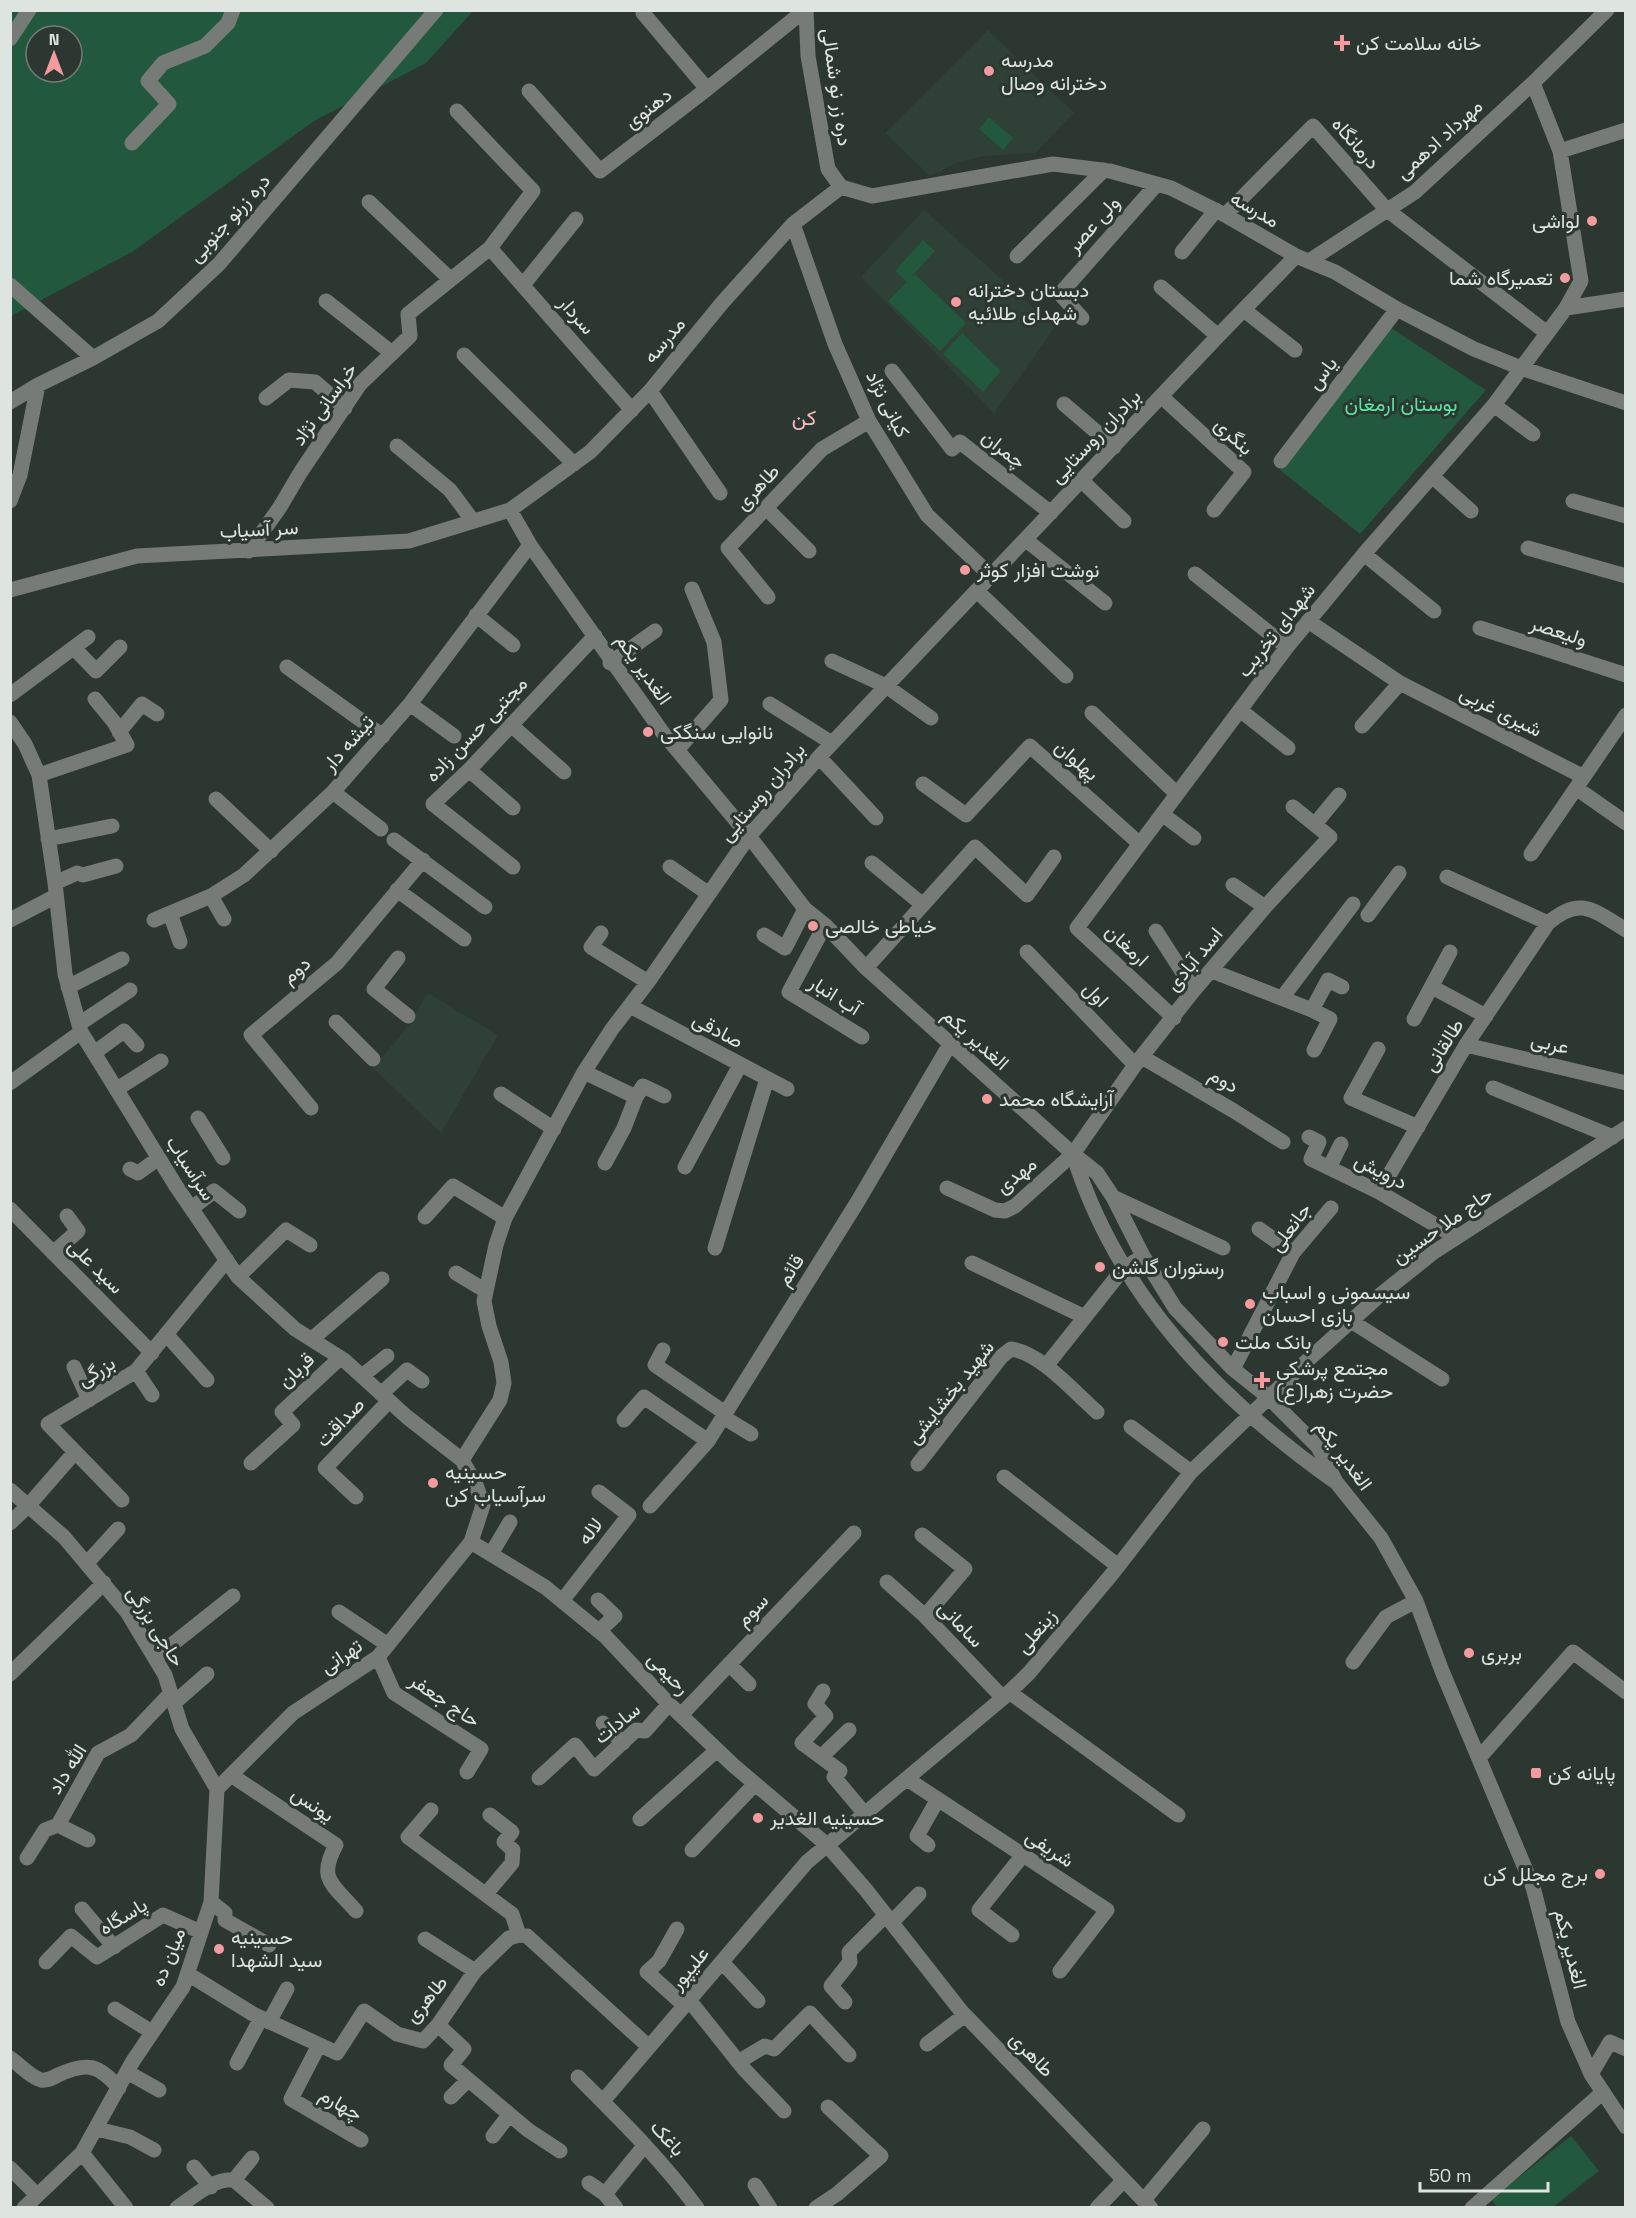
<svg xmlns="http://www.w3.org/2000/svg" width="1636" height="2218" viewBox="0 0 1636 2218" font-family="'Space Grotesk',Vazirmatn,sans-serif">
<rect width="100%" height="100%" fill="#2d3731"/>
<path fill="#2f4036" d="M988,30L1074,113L1035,153L984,156L959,162L930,176L885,133Z
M924,210L1055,327L994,413L861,277Z
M427,993L498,1035L441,1133L373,1068L411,1023Z"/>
<path fill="#22583d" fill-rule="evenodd" d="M11,11H473L426,63L314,121L132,252L11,316ZM36,36H72V72H36Z
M989,117L1013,138L1003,150L979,129Z
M923,240L935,251L911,277L915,274L966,323L940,351L888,301L907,282L895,271Z
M1391,328L1486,390L1360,534L1280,470Z
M962,333L1001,371L983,392L943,354Z
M1571,2136L1599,2171L1553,2207H1497L1491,2199Z"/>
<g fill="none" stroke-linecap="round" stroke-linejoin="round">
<path stroke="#767b78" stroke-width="15" d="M806,10L808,56L828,169L841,187L872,196L1053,164L1110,171L1171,188L1225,215L1296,256L1335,272L1397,309L1474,349L1521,368L1626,403
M643,13L707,89
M10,39L29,10
M529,91L600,171L707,89L805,10
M132,143L169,104L148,81L163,63L205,46L228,23L233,10
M1560,151L1626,130
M369,202L450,279
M1225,215L1313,126L1386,209L1547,333
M793,224L835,344L869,421L927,515L991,576
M490,248L632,410
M1182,252L1216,210
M1017,256L1104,170
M1309,261L1415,192L1533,83L1607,10
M10,285L93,358
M523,285L576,219
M1161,287L1218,336
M326,301L392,353
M1566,308L1626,299
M1244,310L1295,350
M1082,318L1060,294L1157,184
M464,355L574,464
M892,371L952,449L960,442L1051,513
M650,391L720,493
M1162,397L1244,472L1214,510
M266,398L289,380L315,382L345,408
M10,402L38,385L93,358L158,321L219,264L436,10
M1064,404L1114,447
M1494,405L1533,434
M397,446L450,490L473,521
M1281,461L1397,309
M1433,477L1471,511
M1082,481L1124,521
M10,501L20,475L38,385
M1573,501L1626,516
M766,508L809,551
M510,510L530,545L663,733L749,836L805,909L825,925L866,968L1073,1154L1097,1173L1113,1197L1143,1256L1175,1308L1233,1369L1268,1397L1318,1447L1336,1482L1381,1538L1416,1601L1442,1671L1533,1887L1568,2022L1591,2074L1626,2127
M1026,540L1105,603
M1528,548L1626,576
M249,551L280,507L300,473L360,384L410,336L408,314L490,248L533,191L457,111
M1364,554L1434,611
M1195,574L1287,647
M10,590L137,556L409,541L510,510L590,452L650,391L722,303L793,224L841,187
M977,591L1066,676
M768,597L728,548L822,449L869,421
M476,615L513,645
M1308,621L1400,683L1582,776
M1480,628L1626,675
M74,648L96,671L120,647
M832,661L886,686L931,718
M610,663L655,631
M287,667L383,736
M10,695L88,637
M410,704L454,736
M770,704L832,743
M1240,710L1288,748
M1092,713L1177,794
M10,722L25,744L39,775L55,883L65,974L81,1032L176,1186L238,1277L295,1329L344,1360L407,1417L462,1460L476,1485L483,1505L471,1542L378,1657L293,1713L217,1789
M511,725L564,772
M1362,726L1400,683
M119,732L142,704L157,714
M677,750L721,700L714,642L692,589
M819,757L876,818
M469,770L513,808
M39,775L127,745L114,722L95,699
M923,784L966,815L1030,746L1140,844
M1576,788L1626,823
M333,792L381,829
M216,799L271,851
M1162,814L1194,838
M1315,824L1339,795
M48,839L112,826
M394,840L485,907
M1531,854L1626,715
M872,863L923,905
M513,867L433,804L469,770L595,636
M670,867L709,894
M1447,877L1548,923
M55,883L77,873L83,875L116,866
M1233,885L1265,907
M397,890L464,939
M211,896L224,919
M170,913L180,942
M1368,915L1399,873
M10,920L56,896
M154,920L211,896L244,875L333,792L410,704L530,545
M825,925L789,992L862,1037
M1156,931L1194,990
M601,933L591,947L648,982
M764,935L785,948L805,909
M1027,952L1135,1065
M398,958L374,989L408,1016
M866,968L975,847L1027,895L1054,857
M1212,971L1312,1010L1330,1019L1314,1050
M68,987L122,959
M1432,987L1486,1016
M1282,998L1353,904
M630,1006L787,1089
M1312,1010L1328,980L1342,987
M1174,1018L1077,928L1287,647L1364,554L1494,405L1566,308L1581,281L1560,151L1533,83
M1414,1019L1450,952
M336,1022L373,1059
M79,1024L130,990
M1466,1045L1626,1083
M1378,1049L1351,1098L1418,1127
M94,1053L124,1031L137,1045
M1142,1057L1234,1111L1283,1142
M584,1072L636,1097
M10,1083L81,1032
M1493,1088L1613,1137
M117,1089L161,1061
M501,1094L554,1129
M311,1108L251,1035L337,963L423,860
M198,1118L223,1158
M1309,1137L1319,1142L1311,1159L1379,1192L1456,1237
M1073,1154C1117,1295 1216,1397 1334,1481
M605,1163L624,1128L636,1097L643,1086L664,1096
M685,1167L740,1065
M1329,1168L1341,1144
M130,1169L138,1173L159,1158
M947,1188L995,1210L1005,1211L1015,1206L1073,1154L1135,1065L1194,990L1265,907L1330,837L1293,807
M1379,1192L1466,1045L1548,923C1581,895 1594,911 1626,930
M1113,1197L1223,1248
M192,1208L214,1191L239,1211
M10,1209L152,1353
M425,1217L453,1186L505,1218
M1259,1229L1293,1253
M715,1248L767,1079
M53,1253L78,1231L67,1216
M972,1263L1085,1317
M456,1273L486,1291
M238,1277L286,1230L310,1245
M1351,1321L1442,1379
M166,1334L207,1380
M312,1339L382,1279
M663,1350L655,1365L725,1413
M1046,1366L1123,1269L1143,1256
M74,1367L89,1400
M1233,1369L1293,1253L1331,1208
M136,1371L152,1395
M362,1376L387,1356
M381,1394L407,1370L422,1381
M723,1417L751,1434
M624,1420L644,1397L708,1441
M1131,1427L1191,1472
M462,1460L500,1400L504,1383L501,1362L489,1326L484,1301L496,1245L505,1218L584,1072L612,1029L648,982L749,836L819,757L1218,336L1296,256
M251,1463L293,1425L282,1412L340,1358
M918,1464L1002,1356L1011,1349C1041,1353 1074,1392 1097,1412
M1004,1477L1118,1566
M10,1490L64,1537L127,1612L165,1675L182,1729L217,1789
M356,1497L325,1468L389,1401
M122,1500L48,1424L136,1371L227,1260
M650,1506L708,1441L858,1201L950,1044
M10,1523L28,1506L75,1452
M922,1535L965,1569L925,1616
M471,1542L545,1587L606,1637L669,1704L733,1765L827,1845L866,1890L961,2011L1151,2208
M491,1554L510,1522
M87,1563L118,1529
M887,1582L925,1616L1003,1698
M598,1600L615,1616L599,1631
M562,1601L629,1515L599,1492
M339,1612L388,1645
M378,1657L394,1693L481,1749L467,1772
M155,1658L233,1596
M1353,1662L1386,1617L1416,1601
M729,1664L749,1684
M10,1674L104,1583
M823,1691L815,1704L826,1716L802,1743L840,1771L834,1777L865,1814
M1009,1692L1178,1815
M174,1703L207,1674
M681,1715L854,1533
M603,1723L623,1743
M821,1757L849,1730
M1479,1758L1573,1652L1626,1692
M231,1775L336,1845C317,1880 333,1884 356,1911
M539,1778L575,1745L594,1769L636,1730L645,1731L669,1704
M907,1779L1107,1910L1060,1971
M431,1810L408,1837L512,1914L519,1935
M640,1819L717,1750
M58,1825L98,1753L131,1735L171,1693
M58,1825L88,1840
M928,1845L917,1836L938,1799
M692,1850L755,1784
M27,1858L45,1830L58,1825
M486,1894L512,1863L513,1850L504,1842L512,1832L490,1815
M211,1902L225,1913V1920L269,1945
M82,1909L114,1947
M892,1922L919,1894
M677,1929L659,1961L647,1972L685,2006
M1012,1935L979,1910L1023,1855
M425,1939L475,1971
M46,1962L71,1936L97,1957L163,1915L201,1932
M722,1962L758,2001
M188,1974L253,2014L337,2053L364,2011L397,2034L423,2041L438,2025L475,1971L509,1938L519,1935L527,1936L649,2047
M689,2000L744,2069L784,2111
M845,2002L831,1986L850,1962L849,1952L886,1915
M115,2009L152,2032
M269,2022L287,1989
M438,2025L464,2049L451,2065L528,2130L560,2151
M927,2044L965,2015
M319,2045L291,2099L361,2140
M10,2058C19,2064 30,2077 41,2080C47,2081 53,2078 58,2075C87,2062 98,2064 119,2088
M738,2062L765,2046L774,2049L810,2013L849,2055
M237,2063L261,2018
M127,2072L159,2090
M1591,2074L1610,2042L1626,2049
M578,2077C620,2119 662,2160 697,2208
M451,2097L468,2080
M603,2101L807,1862L1003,1698L1029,1673L1112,1574L1191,1472L1308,1360L1380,1295L1434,1252L1626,1128
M97,2129L130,2137L154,2150
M493,2136L509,2115
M82,2153L126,2208
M194,2167L211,2187
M10,2168L37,2195
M234,2180L267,2208
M234,2180L252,2158
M589,2183L605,2194L616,2208
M755,2185L770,2208
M605,2194L645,2145
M1144,2200L1203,2129
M24,2208L82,2153L133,2061L183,1987L211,1902L217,1789
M177,2208C193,2197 214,2178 234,2180
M816,2208L837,2194L881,2156L828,2107
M1097,2208L1124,2180
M1472,2208L1603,2092"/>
</g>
<g fill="#f49b9f" stroke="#2d3731" stroke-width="2">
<path d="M1339 34h6v6h6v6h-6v6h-6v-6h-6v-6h6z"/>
<circle cx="989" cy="71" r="6"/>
<circle cx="1592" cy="221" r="6"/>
<circle cx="1565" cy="278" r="6"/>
<circle cx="956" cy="302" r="6"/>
<circle cx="965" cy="570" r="6"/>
<circle cx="648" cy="732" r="6"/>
<circle cx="813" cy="926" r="6"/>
<circle cx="987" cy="1099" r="6"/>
<circle cx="1100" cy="1267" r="6"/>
<circle cx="1250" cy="1304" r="6"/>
<circle cx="1223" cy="1342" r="6"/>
<path d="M1259 1371h6v6h6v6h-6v6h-6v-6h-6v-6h6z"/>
<circle cx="433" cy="1483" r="6"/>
<circle cx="1469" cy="1653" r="6"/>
<rect x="1530" y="1767" width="12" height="12" rx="3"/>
<circle cx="758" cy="1818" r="6"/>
<circle cx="1600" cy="1874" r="6"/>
<circle cx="219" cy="1949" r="6"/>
</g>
<g text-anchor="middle" stroke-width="6" stroke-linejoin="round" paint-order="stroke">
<g font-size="20" fill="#dee4e0" stroke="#2d3731" text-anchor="start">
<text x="1356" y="50">خانه سلامت کن</text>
<text x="1001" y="67">مدرسه<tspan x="1001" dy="23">دخترانه وصال</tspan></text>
<text x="1580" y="228" text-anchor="end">لواشی</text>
<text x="1553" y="285" text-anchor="end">تعمیرگاه شما</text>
<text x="968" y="297">دبستان دخترانه<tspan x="968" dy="23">شهدای طلائیه</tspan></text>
<text x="977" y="577">نوشت افزار کوثر</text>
<text x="660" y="739">نانوایی سنگکی</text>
<text x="825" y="933">خیاطی خالصی</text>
<text x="999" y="1106">آرایشگاه محمد</text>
<text x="1112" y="1274">رستوران گلشن</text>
<text x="1262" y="1299">سیسمونی و اسباب<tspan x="1262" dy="23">بازی احسان</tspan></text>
<text x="1235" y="1349">بانک ملت</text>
<text x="1276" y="1375">مجتمع پرشکی<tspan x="1276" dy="23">حضرت زهرا(ع)</tspan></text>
<text x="445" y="1479">حسینیه<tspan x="445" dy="23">سرآسیاب کن</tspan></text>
<text x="1481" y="1660">بربری</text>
<text x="1548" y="1780">پایانه کن</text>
<text x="770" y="1825">حسینیه الغدیر</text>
<text x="1588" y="1881" text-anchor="end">برج مجلل کن</text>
<text x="231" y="1944">حسینیه<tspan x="231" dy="23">سید الشهدا</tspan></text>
</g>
<g font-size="20" fill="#dee4e0" stroke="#2d3731">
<text transform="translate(837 87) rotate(82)" y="7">دره زر نو شمالی</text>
<text transform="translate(648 108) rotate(-37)" y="7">دهنوی</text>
<text transform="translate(1439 139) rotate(-42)" y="7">مهرداد ادهمی</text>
<text transform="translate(1356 143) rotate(49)" y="7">درمانگاه</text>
<text transform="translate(1255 209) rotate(30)" y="7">مدرسه</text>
<text transform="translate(229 218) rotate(-48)" y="7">دره زرنو جنوبی</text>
<text transform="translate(1093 224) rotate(-48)" y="7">ولی عصر</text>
<text transform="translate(577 315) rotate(49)" y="7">سردار</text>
<text transform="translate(664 340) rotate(-50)" y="7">مدرسه</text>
<text transform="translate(1322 373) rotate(-53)" y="7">یاس</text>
<text transform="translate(324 404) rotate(-54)" y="7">خراسانی نژاد</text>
<text transform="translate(888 404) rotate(63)" y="7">کیانی نژاد</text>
<text transform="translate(1095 436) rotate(-46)" y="7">برادران روستایی</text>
<text transform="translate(1234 436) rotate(43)" y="7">بنگری</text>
<text transform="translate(1004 449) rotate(38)" y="7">چمران</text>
<text transform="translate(757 487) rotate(-47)" y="7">طاهری</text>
<text transform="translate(259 529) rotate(-3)" y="7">سر آسیاب</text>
<text transform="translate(1276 630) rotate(-52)" y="7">شهدای تخریب</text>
<text transform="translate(1559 631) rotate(18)" y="7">ولیعصر</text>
<text transform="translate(644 669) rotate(55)" y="7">الغدیر یکم</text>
<text transform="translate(1501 711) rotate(27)" y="7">شیری غربی</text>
<text transform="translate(476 729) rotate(-46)" y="7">مجتبی حسن زاده</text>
<text transform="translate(348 743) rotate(-49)" y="7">تیشه دار</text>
<text transform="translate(1077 760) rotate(41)" y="7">پهلوان</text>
<text transform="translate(762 792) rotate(-50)" y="7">برادران روستایی</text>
<text transform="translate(1127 945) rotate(43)" y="7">ارمغان</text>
<text transform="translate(1194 959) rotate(-50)" y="7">اسد آبادی</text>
<text transform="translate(296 970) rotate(-40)" y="7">دوم</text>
<text transform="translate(1096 994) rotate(46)" y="7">اول</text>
<text transform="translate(835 995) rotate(32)" y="7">آب انبار</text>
<text transform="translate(718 1030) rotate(28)" y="7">صادقی</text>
<text transform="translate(976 1039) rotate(42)" y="7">الغدیر یکم</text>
<text transform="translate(1550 1043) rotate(13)" y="7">عربی</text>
<text transform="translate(1443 1045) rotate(-58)" y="7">طالقانی</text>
<text transform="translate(1224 1080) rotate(30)" y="7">دوم</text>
<text transform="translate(191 1168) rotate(57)" y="7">سرآسیاب</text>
<text transform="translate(1381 1171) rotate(27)" y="7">درویش</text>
<text transform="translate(1016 1175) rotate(-38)" y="7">مهدی</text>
<text transform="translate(1442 1225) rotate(-35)" y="7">حاج ملا حسین</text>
<text transform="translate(1290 1227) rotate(-53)" y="7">جانعلی</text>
<text transform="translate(96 1266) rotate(45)" y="7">سید علی</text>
<text transform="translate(790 1270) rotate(-58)" y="7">قائم</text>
<text transform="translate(296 1370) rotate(-43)" y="7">قربان</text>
<text transform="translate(96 1371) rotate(-31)" y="7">بزرگی</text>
<text transform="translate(950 1392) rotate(-51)" y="7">شهید بخشایشی</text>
<text transform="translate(340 1422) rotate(-46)" y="7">صداقت</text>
<text transform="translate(1344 1455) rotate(54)" y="7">الغدیر یکم</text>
<text transform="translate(590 1531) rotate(-52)" y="7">لاله</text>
<text transform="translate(752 1610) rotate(-46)" y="7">سوم</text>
<text transform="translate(961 1624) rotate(46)" y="7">سامانی</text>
<text transform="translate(156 1626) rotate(58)" y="7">حاجی بزرگی</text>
<text transform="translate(1036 1631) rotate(-50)" y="7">زینعلی</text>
<text transform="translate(341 1656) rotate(-34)" y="7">تهرانی</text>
<text transform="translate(669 1673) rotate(46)" y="7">رحیمی</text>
<text transform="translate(445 1700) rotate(34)" y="7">حاج جعفر</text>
<text transform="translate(617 1723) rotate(-39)" y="7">سادات</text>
<text transform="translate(67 1769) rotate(-58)" y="7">الله داد</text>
<text transform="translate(313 1804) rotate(34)" y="7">یونس</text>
<text transform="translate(1050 1848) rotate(33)" y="7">شریفی</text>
<text transform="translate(123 1916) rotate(-31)" y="7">پاسگاه</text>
<text transform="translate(1571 1949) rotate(76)" y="7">الغدیر یکم</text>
<text transform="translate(168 1957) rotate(-68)" y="7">میان ده</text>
<text transform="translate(689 1968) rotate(-50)" y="7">علیپور</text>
<text transform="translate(426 1999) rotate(-50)" y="7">طاهری</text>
<text transform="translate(1032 2054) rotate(46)" y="7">طاهری</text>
<text transform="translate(341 2104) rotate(30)" y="7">چهارم</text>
<text transform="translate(668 2138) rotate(48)" y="7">باغک</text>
</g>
<g font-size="20" fill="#55e7a2" stroke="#2d3731">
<text x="1401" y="411">بوستان ارمغان</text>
</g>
<g font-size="21" fill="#fdb8bb" stroke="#2d3731">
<text x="804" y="425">کن</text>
</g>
</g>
<rect width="1636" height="2218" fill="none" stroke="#dee4e0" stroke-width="24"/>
<g transform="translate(54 54)"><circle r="28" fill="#2d3731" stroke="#747c77" stroke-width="1.5"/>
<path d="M0-4.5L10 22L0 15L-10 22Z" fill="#f49b9f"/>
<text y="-9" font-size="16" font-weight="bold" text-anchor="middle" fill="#dee4e0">N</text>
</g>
<path d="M1420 2182v9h128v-9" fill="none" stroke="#dee4e0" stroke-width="3"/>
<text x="1429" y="2182" font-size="18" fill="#dee4e0" stroke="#2d3731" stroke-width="4.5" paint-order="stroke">50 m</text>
</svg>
